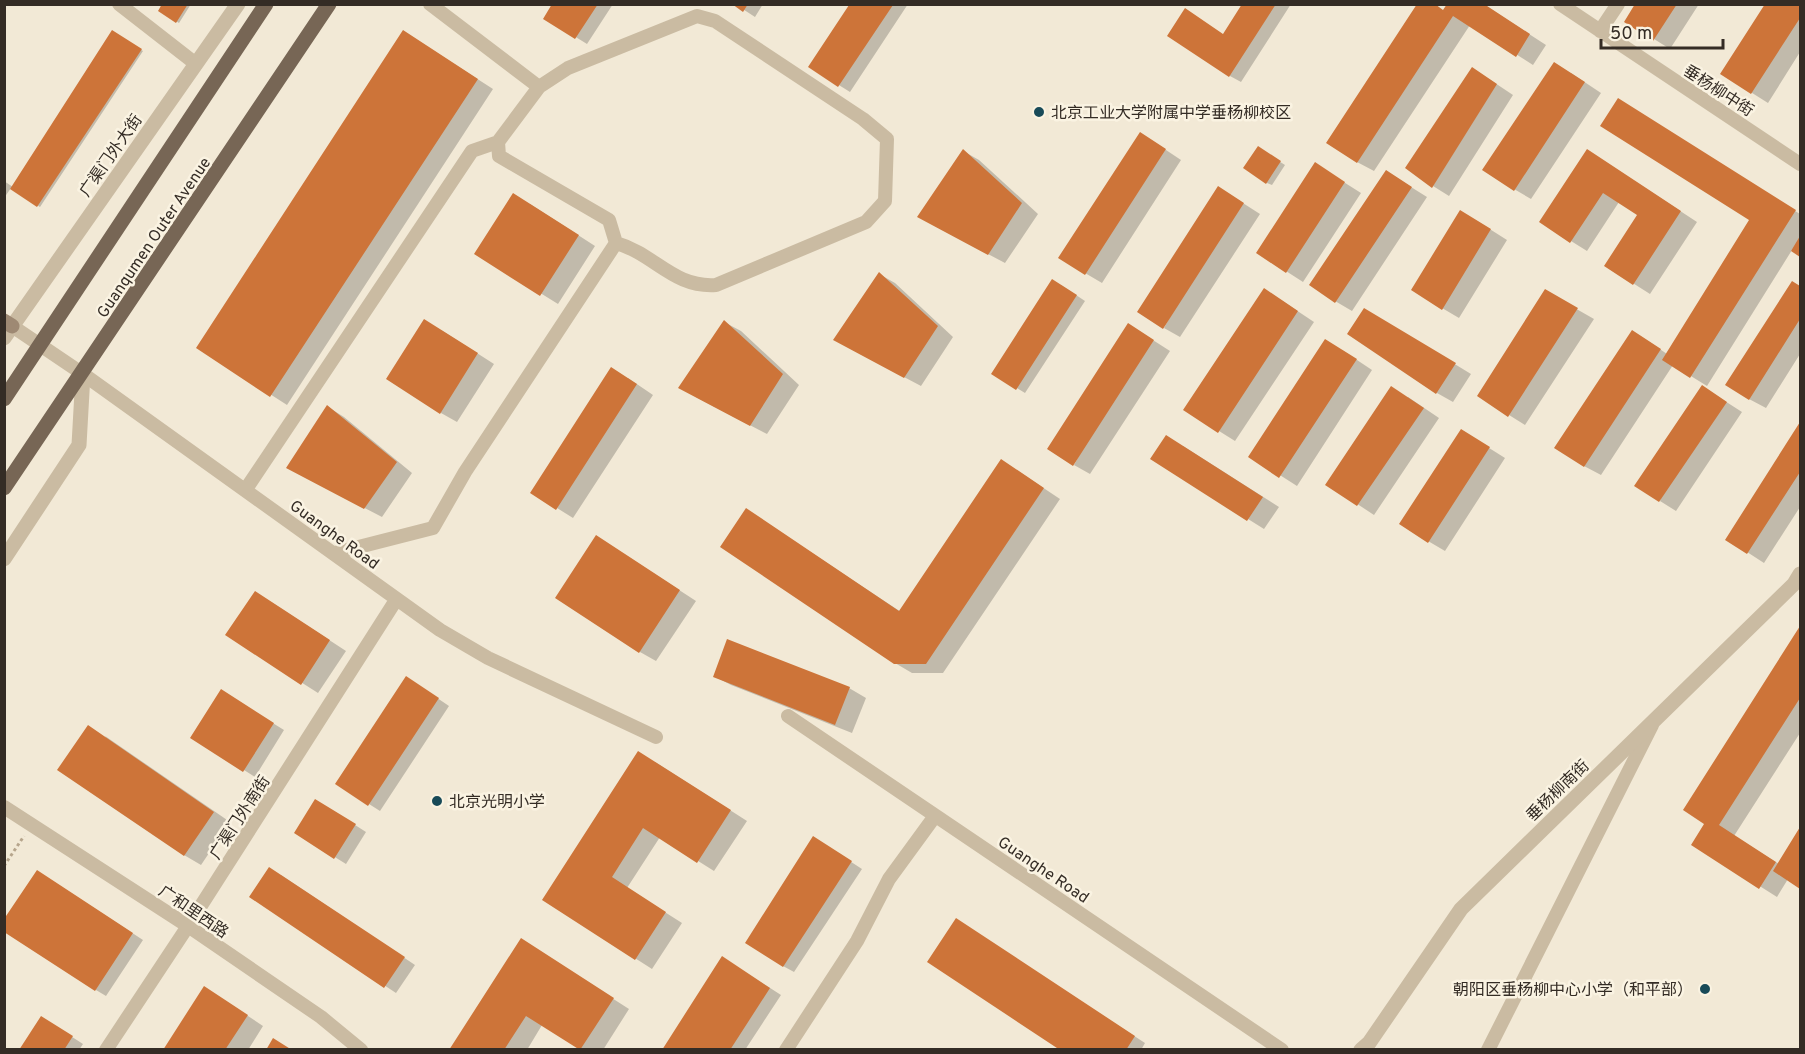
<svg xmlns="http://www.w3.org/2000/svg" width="1805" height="1054" viewBox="0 0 1805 1054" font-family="Overpass,'Noto Sans SC',sans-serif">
<rect width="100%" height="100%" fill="#f2e9d6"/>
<path fill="#0003" d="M164,4H191L179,23L160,11Z
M554,4H613L587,44L545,18Z
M735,4H763L755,17Z
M851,4H908L850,92L810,67Z
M1244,4H1291L1241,82L1230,76L1224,35Z
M1483,4L1546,45L1533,65L1470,25L1374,171L1357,162L1444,11Z
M1637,4H1699L1670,49L1654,39Z
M1767,4H1800V52L1768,103L1722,74Z
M112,32L143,51L40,207L11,188L4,198V181L13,187Z
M420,42L493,89L287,405L198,348Z
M1571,73L1601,93L1531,199L1514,189Z
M1489,79L1513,95L1449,196L1433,186Z
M1635,110L1800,214V256L1792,250L1707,386L1673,365L1601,475L1584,466L1648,341L1667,354L1752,220Z
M1157,144L1181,160L1102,283L1085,273Z
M1258,148L1285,165L1272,185L1267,183Z
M963,151L979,160L1038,214L1005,263L935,226Z
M1604,161L1697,222L1650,294L1606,266L1639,215L1619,202L1587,251L1571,241Z
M1387,172L1427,197L1352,311L1335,301Z
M1331,174L1361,193L1303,282L1258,253Z
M1235,198L1260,214L1180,337L1164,328Z
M530,204L595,246L558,304L476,253Z
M1477,221L1507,240L1459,318L1442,308Z
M879,274L895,283L953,337L921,386L851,349Z
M1793,283L1800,287V354L1766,408L1749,399Z
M1061,285L1085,301L1025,393L993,373Z
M1545,291L1594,319L1525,425L1509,415Z
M1281,300L1314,322L1235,441L1219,431Z
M1381,319L1471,374L1453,402L1437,393Z
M724,322L741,331L799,385L767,434L696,397Z
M441,330L494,364L457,422L441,413Z
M1145,335L1170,351L1090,474L1074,465Z
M1342,350L1372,370L1297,486L1250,456Z
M628,378L653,395L573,518L557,508Z
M1703,387L1742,412L1676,511L1660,501Z
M1408,397L1439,418L1374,515L1327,484Z
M328,407L344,417L412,473L382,517L305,477Z
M1800,425V507L1764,563L1727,539Z
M1478,441L1505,458L1445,551L1428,541Z
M1183,446L1279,507L1264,529L1152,459Z
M1018,471L1060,499L943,673H912L895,663L747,510L901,612Z
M613,547L696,601L656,661L640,652Z
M271,602L346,651L318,693L227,635Z
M1800,629V733L1734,836L1779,864L1800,830V887L1788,879L1777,897L1693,844L1706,824L1685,810Z
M714,676L849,688L866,698L852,733L731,685Z
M418,685L449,706L380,811L369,804Z
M232,698L284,730L255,777L244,770Z
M105,736L230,822L201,865L184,855Z
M655,762L747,821L714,871L660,837L627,888L682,923L652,969L544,900Z
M327,807L366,832L346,864L296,833Z
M825,845L862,869L794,972L783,966Z
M281,875L415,965L396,993L251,897Z
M48,878L143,940L106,996L96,990Z
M967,927L1145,1043L1141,1050H1063Z
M537,950L629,1009L603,1050H581L542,1025L527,1050H451Z
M734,965L781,995L745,1050H664Z
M221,998L263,1026L248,1050H165Z
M52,1024L83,1044L79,1050H21Z"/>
<path fill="#cd7439" d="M162,4H188L176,23L158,11Z
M552,4H598L575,39L543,19Z
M732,4H748L743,12Z
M1242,4H1276L1229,77L1167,36L1185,8L1223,34Z
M1417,4H1435L1443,10L1447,4H1484L1530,34L1516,57L1453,16L1357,163L1326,143Z
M1635,4H1677L1653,41L1624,22Z
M1765,4H1800V18L1751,94L1720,74Z
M849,5H893L838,87L808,67Z
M112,30L142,49L37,207L10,189Z
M403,30L478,79L270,397L196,348Z
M1554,62L1585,82L1514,191L1482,170Z
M1472,67L1497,84L1432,188L1405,168Z
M1618,98L1796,210L1690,378L1662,360L1749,220L1600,126Z
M1140,132L1166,149L1085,275L1058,258Z
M1258,146L1281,161L1266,184L1243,168Z
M963,149L1022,203L988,255L917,217Z
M1587,149L1681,211L1633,285L1604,266L1637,215L1603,193L1570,243L1539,222Z
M1315,162L1345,182L1286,273L1256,253Z
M1386,170L1412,187L1335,303L1309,285Z
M1218,186L1244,203L1163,329L1137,312Z
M513,193L579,235L540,296L474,254Z
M1460,210L1491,229L1442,310L1411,290Z
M1800,236V257L1791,251Z
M879,272L938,326L904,378L833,340Z
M1052,279L1077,295L1016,390L991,374Z
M1792,281L1800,286V319L1749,400L1725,385Z
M1264,288L1298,311L1218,433L1183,410Z
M1545,289L1578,308L1508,417L1477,396Z
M1364,308L1456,363L1436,394L1347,334Z
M424,319L478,353L440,414L386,379Z
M724,320L783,374L750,426L678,388Z
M1128,323L1154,340L1073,466L1047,449Z
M1632,330L1661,349L1584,467L1554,448Z
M1325,339L1357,359L1279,478L1248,457Z
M611,367L637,384L556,510L530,493Z
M1702,385L1727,402L1659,502L1634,486Z
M1391,386L1424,408L1357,506L1325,485Z
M327,405L397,462L364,509L286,468Z
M1800,422V472L1747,554L1725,540Z
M1461,429L1490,447L1428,543L1399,524Z
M1166,435L1263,497L1247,521L1150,459Z
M1001,459L1044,488L926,664H894L720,547L746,508L899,611Z
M596,535L680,590L639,653L555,598Z
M255,591L330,640L301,685L225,635Z
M1800,626V698L1719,825L1776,862L1759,889L1691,845L1704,824L1683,810Z
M727,639L850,687L835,725L713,677Z
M406,676L439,698L368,806L335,784Z
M221,689L274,723L243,772L190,738Z
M88,725L214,812L184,856L57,770Z
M638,751L731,810L697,863L643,828L612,877L666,912L635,960L542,900Z
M315,799L356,824L334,859L294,833Z
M1800,827V889L1773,871Z
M813,836L852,861L783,967L745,943Z
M269,867L405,957L384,988L249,897Z
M37,870L133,933L95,991L4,932V919Z
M956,918L1135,1036L1126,1050H1060L927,962Z
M521,938L614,998L580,1050L526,1016L504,1050H449Z
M722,956L770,988L730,1050H662Z
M204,986L248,1015L225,1050H163Z
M41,1016L73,1036L64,1050H19Z
M273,1038L292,1050H266Z"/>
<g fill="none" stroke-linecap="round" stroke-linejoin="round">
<path stroke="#b6a58c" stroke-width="3" stroke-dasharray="3 3" stroke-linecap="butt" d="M4,866L24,836"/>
<path stroke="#cabba2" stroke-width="14" d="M119,4L196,64
M430,4L539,87
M1560,4L1800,164
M1600,31L1618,4
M12,326L83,374L440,630L488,658L656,737
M246,489L472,151L498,142
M335,553L433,528L465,472L616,243L609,220L499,156L498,142L539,87L568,68L697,16L715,21L863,119L887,139L885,201L866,222L716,285C673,288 655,254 616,243
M788,716L1282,1050
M4,807L188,926L321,1017L361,1050
M106,1050L188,926L396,600
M786,1050L857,941L889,879L935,816
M1488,1050L1652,725"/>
<path stroke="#cabba2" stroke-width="15" d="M4,338L238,4
M4,559L79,445L83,374
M1361,1050L1369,1043L1461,909L1794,584L1800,574"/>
<path stroke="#9e8973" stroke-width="15" d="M4,321L12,326"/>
<path stroke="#765" stroke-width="15" d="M4,399L266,4
M4,488L329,4"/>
</g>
<g fill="#184a58" stroke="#faf3e2" stroke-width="2">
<circle cx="1039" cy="112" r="6"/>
<circle cx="437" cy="801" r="6"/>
<circle cx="1705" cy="989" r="6"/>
</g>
<g text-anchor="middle" stroke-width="5" stroke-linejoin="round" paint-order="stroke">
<g font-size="16" fill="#342c25" stroke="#faf3e2">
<text transform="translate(1719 90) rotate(33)" y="6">垂杨柳中街</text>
<text transform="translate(110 155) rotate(-55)" y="6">广渠门外大街</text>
<text transform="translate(153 237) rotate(-56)" y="6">Guanqumen Outer Avenue</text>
<text transform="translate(335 534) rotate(36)" y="6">Guanghe Road</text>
<text transform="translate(1557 790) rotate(-44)" y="6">垂杨柳南街</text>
<text transform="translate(239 817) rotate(-57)" y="6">广渠门外南街</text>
<text transform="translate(1044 869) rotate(34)" y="6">Guanghe Road</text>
<text transform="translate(194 911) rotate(34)" y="6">广和里西路</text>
</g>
<g font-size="16" fill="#342c25" stroke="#faf3e2" text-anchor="start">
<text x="1051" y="118">北京工业大学附属中学垂杨柳校区</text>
<text x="449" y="807">北京光明小学</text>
<text x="1693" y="995" text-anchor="end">朝阳区垂杨柳中心小学（和平部）</text>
</g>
</g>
<rect width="1805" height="1054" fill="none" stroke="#342c25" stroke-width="12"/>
<path d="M1601 39v9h122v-9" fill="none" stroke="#342c25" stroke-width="3"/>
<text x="1610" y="39" font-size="18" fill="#342c25" stroke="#faf3e2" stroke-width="4.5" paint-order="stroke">50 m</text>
</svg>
